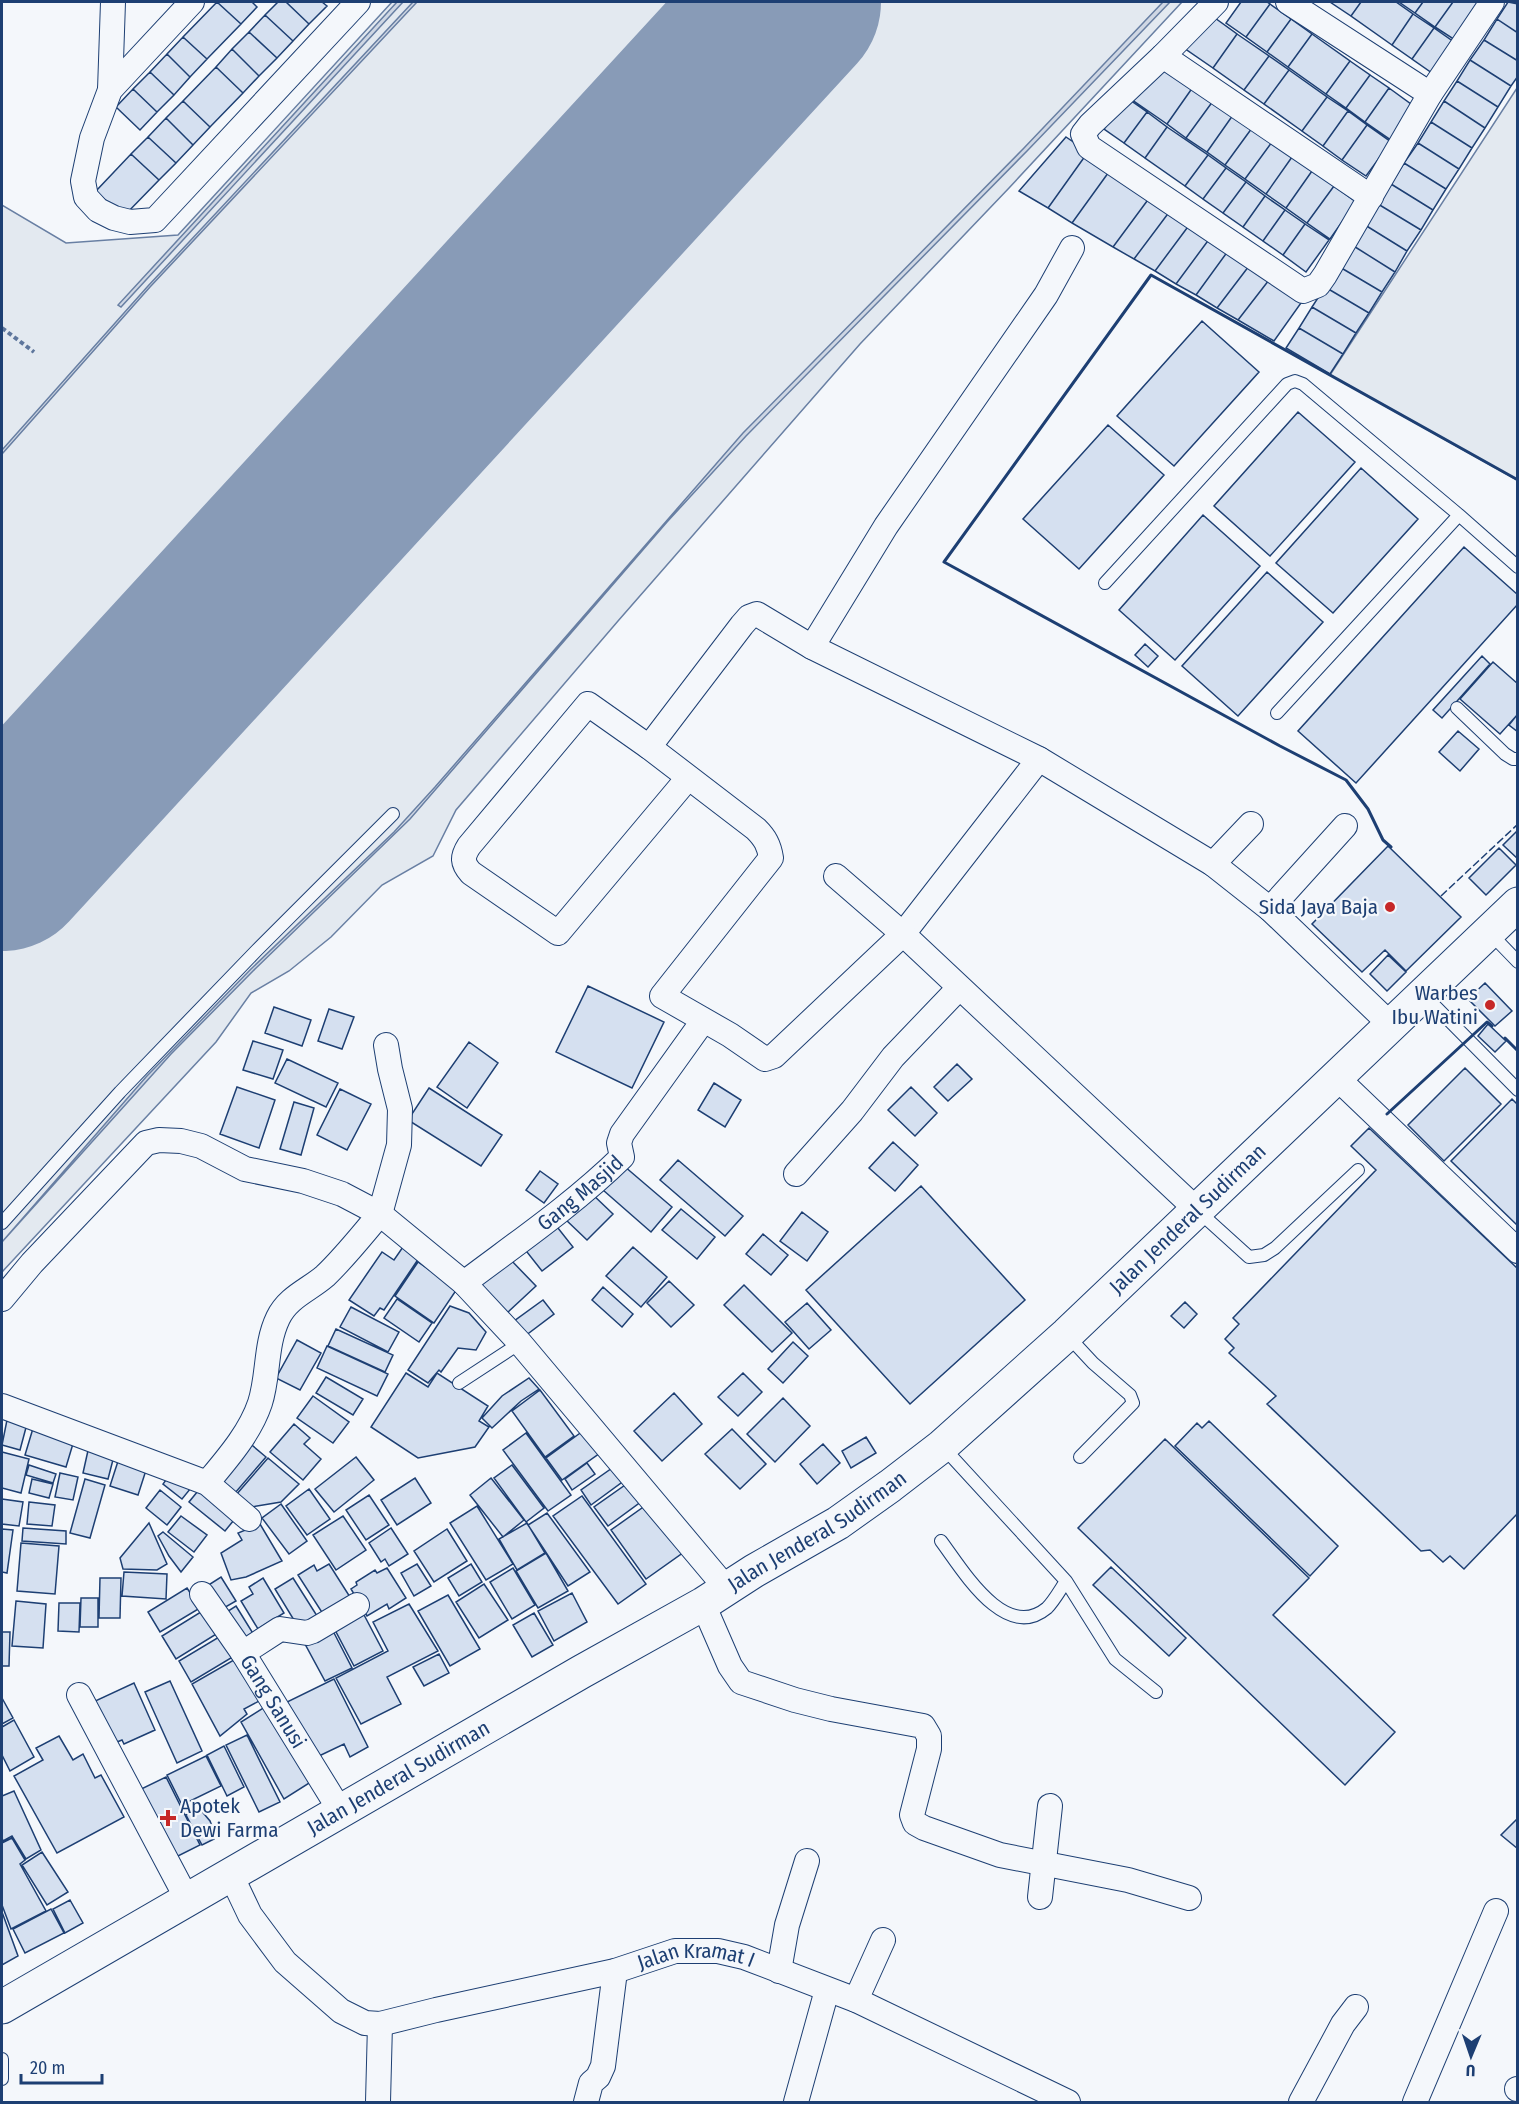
<svg xmlns="http://www.w3.org/2000/svg" width="1519" height="2104" viewBox="0 0 1519 2104" font-family="'Fira Sans Condensed',sans-serif">
<rect width="100%" height="100%" fill="#f4f7fb"/>
<path fill="#e3e9f0" stroke="#687fa3" stroke-width="1.5" d="M392,2H707L2,769V205L66,243L178,235Z
M871,2H1182L1009,188L860,344L618,621L456,810L433,856L382,885L331,937L289,971L251,993L216,1042L2,1272V949Z
M1517,88L1518,480H1517L1330,375Z"/>
<path fill="#cfd7e4" stroke="#687fa3" stroke-width="1.5" d="M397,2H403L121,307L118,305Z
M413,2H417L150,287L2,454V450L148,286Z
M1163,2H1170L1027,151L746,436L667,522L410,819L253,971L171,1054L2,1242L146,1077L251,969L394,832L435,787L743,433L1024,148Z"/>
<g fill="none" stroke-linecap="round" stroke-linejoin="round">
<path stroke="#889bb7" stroke-width="182" d="M2,860L790,2"/>
</g>
<path fill="#d5e0f0" stroke="#1d3f73" stroke-width="1.5" d="M217,2L241,24L207,59L183,37Z
M217,2H252L257,7L241,24Z
M278,2H286L309,24L293,41L265,15Z
M286,2H322L327,6L309,24Z
M1241,2H1267L1270,4L1246,37L1226,23Z
M1330,2H1361L1351,16Z
M1361,2H1396L1413,14L1392,45L1351,16Z
M1399,2H1423L1415,13Z
M1423,2H1453L1435,27L1415,13Z
M1453,2H1479L1455,40L1435,27Z
M1508,2L1518,4V33L1497,19Z
M1270,4L1291,19L1267,52L1246,37Z
M1208,13L1237,34L1213,68L1184,48Z
M1413,14L1434,28L1412,59L1392,45Z
M265,15L293,41L277,58L249,32Z
M1291,19L1312,34L1288,67L1267,52Z
M1497,19L1518,33V61L1484,40Z
M1434,28L1454,42L1432,73L1412,59Z
M249,32L277,58L259,76L232,49Z
M1237,34L1269,56L1244,90L1213,68Z
M1312,34L1350,61L1326,94L1288,67Z
M183,37L207,59L190,77L167,54Z
M1484,40L1518,61V76L1511,86L1470,60Z
M232,49L259,76L243,93L216,67Z
M167,54L190,77L174,95L150,72Z
M1269,56L1289,70L1264,104L1244,90Z
M1470,60L1511,86L1498,107L1457,81Z
M1350,61L1370,75L1346,108L1326,94Z
M1160,64L1193,87L1167,124L1128,97Z
M216,67L243,93L210,127L183,101Z
M1289,70L1327,97L1302,131L1264,104Z
M150,72L174,95L157,112L133,89Z
M1370,75L1389,88L1365,122L1346,108Z
M1457,81L1498,107L1485,128L1444,101Z
M1193,87L1213,101L1186,138L1167,124Z
M1389,88L1415,107L1391,140L1365,122Z
M133,89L157,112L140,130L116,107Z
M1327,97L1348,111L1323,146L1302,131Z
M1127,98L1147,112L1124,143L1104,129Z
M183,101L210,127L193,145L166,118Z
M1213,101L1233,115L1207,152L1186,138Z
M1444,101L1485,128L1472,148L1431,122Z
M1348,111L1367,125L1342,160L1323,146Z
M1147,112L1167,127L1145,158L1124,143Z
M1233,115L1252,128L1225,165L1207,152Z
M166,118L193,145L176,163L148,137Z
M1431,122L1472,148L1459,169L1418,143Z
M1367,125L1391,142L1366,176L1342,160Z
M1167,127L1208,155L1185,186L1145,158Z
M1252,128L1272,142L1245,179L1225,165Z
M148,137L176,163L159,180L131,154Z
M1066,137L1088,152L1048,208L1019,191Z
M1272,142L1292,157L1266,194L1245,179Z
M1418,143L1459,169L1446,189L1404,163Z
M1088,152L1111,169L1072,223L1048,208Z
M131,154L159,180L123,217L96,191Z
M1208,155L1226,168L1203,199L1185,186Z
M1292,157L1312,171L1286,208L1266,194Z
M1404,163L1446,189L1433,210L1391,184Z
M1226,168L1246,182L1223,213L1203,199Z
M1111,169L1150,197L1113,247L1072,223Z
M1312,171L1334,186L1307,223L1286,208Z
M1246,182L1265,196L1243,227L1223,213Z
M1391,184L1433,210L1421,230L1378,204Z
M1334,186L1356,202L1330,239L1307,223Z
M1265,196L1285,210L1263,241L1243,227Z
M1150,197L1170,211L1134,259L1113,247Z
M1378,204L1421,230L1407,251L1365,225Z
M1285,210L1305,224L1283,255L1263,241Z
M1170,211L1190,224L1155,271L1134,259Z
M1190,224L1210,238L1176,284L1155,271Z
M1305,224L1329,240L1306,272L1283,255Z
M1365,225L1407,251L1395,272L1352,245Z
M1210,238L1228,251L1196,295L1176,284Z
M1352,245L1395,272L1382,292L1338,266Z
M1228,251L1249,266L1217,308L1196,295Z
M1249,266L1269,280L1238,320L1217,308Z
M1338,266L1382,292L1369,313L1325,287Z
M1269,280L1301,303L1274,341L1238,320Z
M1325,287L1369,313L1356,333L1312,307Z
M1312,307L1356,333L1343,354L1299,328Z
M1202,321L1259,372L1174,466L1117,416Z
M1299,328L1343,354L1330,374L1286,348Z
M1298,412L1355,462L1270,556L1214,506Z
M1108,425L1164,475L1079,569L1023,519Z
M1361,468L1418,519L1333,613L1276,563Z
M1203,515L1260,566L1175,660L1119,610Z
M1464,547L1518,595V604L1356,783L1298,731Z
M1267,572L1323,622L1238,716L1182,666Z
M1145,644L1158,656L1148,667L1135,655Z
M1482,656L1490,664L1442,718L1433,710Z
M1493,662L1518,684V714L1500,734L1460,699Z
M1517,715H1518V732L1509,725Z
M1458,731L1479,749L1460,771L1439,752Z
M1516,832L1518,834V859L1503,845Z
M1388,846L1461,917L1406,971L1385,950L1362,972L1312,924Z
M1499,848L1516,865L1486,895L1469,878Z
M1388,955L1406,972L1387,991L1370,974Z
M1485,983L1512,1011L1495,1026L1468,999Z
M588,986L664,1022L632,1088L556,1052Z
M274,1007L311,1020L302,1046L265,1033Z
M329,1009L354,1017L342,1049L318,1041Z
M1488,1024L1506,1041L1495,1052L1478,1036Z
M253,1041L283,1050L273,1079L243,1070Z
M469,1042L498,1063L467,1108L437,1087Z
M287,1059L338,1083L326,1107L275,1083Z
M957,1064L972,1079L948,1101L934,1087Z
M1465,1068L1501,1104L1444,1161L1408,1125Z
M714,1083L741,1100L725,1127L698,1110Z
M237,1087L275,1100L259,1148L220,1134Z
M911,1087L937,1113L915,1136L888,1110Z
M429,1088L502,1135L481,1166L408,1120Z
M340,1089L371,1104L347,1150L317,1135Z
M1512,1099L1518,1105V1226L1451,1161Z
M294,1102L314,1108L301,1155L280,1149Z
M1369,1128L1518,1269V1513L1464,1569L1450,1556L1443,1562L1430,1550L1421,1551L1267,1404L1276,1396L1229,1353L1234,1348L1225,1339L1239,1324L1233,1318L1376,1170L1351,1146Z
M893,1142L918,1165L895,1191L869,1168Z
M678,1160L743,1216L725,1236L660,1180Z
M624,1166L672,1207L651,1232L603,1190Z
M540,1171L558,1184L544,1203L526,1190Z
M921,1186L1025,1300L910,1404L806,1290Z
M590,1192L613,1214L587,1240L564,1218Z
M681,1209L715,1237L697,1259L662,1230Z
M802,1212L828,1232L807,1261L780,1241Z
M554,1223L573,1247L542,1271L523,1247Z
M763,1234L788,1255L771,1275L746,1254Z
M405,1244L421,1255L384,1310L380,1308L374,1316L349,1300L382,1252L394,1260Z
M633,1247L667,1277L641,1307L606,1276Z
M507,1256L536,1286L507,1313L478,1283Z
M418,1262L457,1289L434,1323L395,1296Z
M669,1281L694,1305L671,1327L647,1303Z
M744,1285L792,1333L772,1352L724,1305Z
M603,1287L633,1314L622,1327L592,1300Z
M397,1299L432,1323L419,1342L384,1318Z
M543,1300L554,1314L521,1339L510,1324Z
M1185,1302L1197,1314L1184,1328L1171,1316Z
M807,1303L831,1330L809,1349L785,1322Z
M450,1306L469,1313L486,1332L476,1350L458,1348L441,1372L439,1370L428,1383L408,1370Z
M351,1307L399,1332L388,1352L340,1327Z
M336,1329L393,1355L385,1372L328,1346Z
M297,1340L321,1353L300,1390L276,1378Z
M793,1342L808,1356L783,1383L768,1369Z
M327,1346L388,1374L377,1396L317,1368Z
M406,1373L428,1387L437,1373L488,1406L479,1421L489,1427L475,1447L418,1458L371,1427Z
M743,1373L762,1392L738,1416L718,1397Z
M326,1377L363,1399L353,1415L316,1393Z
M529,1378L539,1389L521,1401L492,1428L482,1418L502,1396Z
M540,1390L574,1436L545,1457L512,1411Z
M674,1393L702,1424L662,1461L634,1431Z
M313,1396L349,1422L333,1443L297,1418Z
M783,1398L810,1426L775,1462L747,1434Z
M8,1415L28,1420L20,1450L2,1445Z
M1209,1421L1338,1546L1310,1576L1175,1446L1197,1423L1202,1428Z
M294,1424L310,1438L304,1444L321,1459L303,1480L270,1452Z
M34,1425L75,1437L66,1467L25,1455Z
M732,1429L766,1464L740,1489L705,1454Z
M583,1431L600,1453L562,1480L546,1458Z
M526,1433L571,1495L548,1511L503,1450Z
M866,1437L876,1453L851,1468L842,1451Z
M1165,1439L1309,1578L1273,1615L1395,1732L1345,1785L1078,1528Z
M247,1441L266,1457L235,1493L216,1476Z
M823,1444L840,1463L817,1484L800,1464Z
M89,1446L115,1452L108,1479L83,1473Z
M2,1452L29,1459L21,1493L2,1488Z
M120,1455L148,1464L138,1495L110,1486Z
M356,1457L374,1480L334,1512L315,1489Z
M268,1458L299,1484L281,1502L251,1507L236,1495Z
M587,1463L595,1474L572,1490L565,1479Z
M29,1465L56,1474L53,1483L26,1475Z
M512,1465L544,1508L526,1522L494,1478Z
M615,1466L625,1480L591,1505L581,1490Z
M60,1473L78,1477L73,1500L55,1497Z
M171,1473L191,1488L182,1499L163,1484Z
M415,1478L431,1503L397,1525L381,1500Z
M491,1478L524,1520L503,1537L470,1495Z
M32,1479L53,1484L49,1498L29,1493Z
M85,1479L105,1485L90,1538L70,1533Z
M628,1483L642,1501L608,1526L594,1507Z
M202,1486L238,1515L225,1531L189,1502Z
M309,1489L330,1519L307,1535L286,1506Z
M160,1490L181,1507L167,1525L146,1508Z
M369,1495L389,1525L366,1540L346,1510Z
M582,1496L646,1584L618,1604L553,1516Z
M2,1499L23,1502L19,1526L2,1524Z
M29,1502L55,1505L52,1526L27,1524Z
M649,1503L684,1552L646,1579L611,1530Z
M281,1504L307,1541L289,1554L262,1518Z
M477,1506L513,1564L486,1580L450,1523Z
M547,1513L590,1572L568,1586L528,1525Z
M181,1516L207,1535L194,1552L168,1532Z
M343,1516L366,1550L336,1570L313,1535Z
M149,1523L167,1564L157,1570L123,1569L120,1558Z
M527,1523L545,1553L517,1570L499,1539Z
M260,1524L282,1561L246,1577L231,1580L221,1553L242,1540L238,1533Z
M23,1528L66,1531V1544L22,1541Z
M391,1528L408,1554L389,1566L385,1559L381,1562L369,1543Z
M2,1529L13,1530L7,1573L2,1572Z
M447,1529L467,1561L434,1582L414,1551Z
M163,1532L193,1557L181,1572L169,1556L158,1536Z
M21,1543L59,1546L55,1594L17,1591Z
M546,1553L568,1591L538,1608L516,1571Z
M329,1564L350,1597L323,1614L298,1575L314,1565L317,1571Z
M417,1564L431,1586L414,1596L401,1573Z
M471,1564L482,1582L459,1596L448,1578Z
M1111,1567L1186,1638L1169,1656L1093,1585Z
M387,1568L406,1598L389,1609L387,1604L367,1616L351,1589L357,1585L356,1582L375,1570L377,1573Z
M513,1568L535,1605L512,1619L490,1582Z
M124,1572L167,1574L166,1599L122,1596Z
M221,1577L236,1601L222,1609L207,1586Z
M100,1578H121L120,1618H99Z
M263,1578L284,1613L258,1629L241,1601L253,1594L249,1587Z
M293,1578L319,1619L300,1630L275,1589Z
M484,1584L508,1620L479,1638L456,1602Z
M187,1588L200,1608L160,1632L148,1612Z
M572,1593L587,1622L554,1641L538,1611Z
M448,1595L480,1649L450,1666L418,1611Z
M81,1598H98V1627H80Z
M16,1601L46,1604L43,1648L12,1646Z
M59,1603H80L79,1632L58,1631Z
M409,1604L438,1651L387,1677L401,1704L361,1724L336,1678L388,1651L373,1622Z
M236,1606L254,1635L243,1642L225,1613Z
M204,1610L218,1633L176,1659L162,1636Z
M363,1613L383,1651L354,1666L334,1628Z
M534,1613L553,1645L532,1657L513,1625Z
M332,1629L352,1668L325,1681L305,1644Z
M2,1632H10L9,1666H2Z
M224,1634L236,1655L191,1682L179,1661Z
M439,1654L449,1673L424,1686L413,1667Z
M239,1657L263,1699L244,1709L247,1714L220,1736L192,1684Z
M334,1679L368,1747L350,1757L344,1744L319,1756L287,1702Z
M170,1681L202,1751L177,1763L145,1692Z
M134,1683L155,1730L124,1744L122,1740L112,1744L93,1702Z
M2,1698L13,1718L2,1724Z
M268,1705L314,1780L284,1799L241,1722Z
M14,1720L34,1757L10,1771L2,1755V1727Z
M247,1735L280,1802L259,1812L226,1745Z
M59,1736L73,1760L83,1754L95,1778L101,1775L124,1817L57,1853L14,1776L43,1760L36,1748Z
M224,1746L244,1787L227,1796L207,1755Z
M206,1756L221,1786L182,1805L167,1775Z
M166,1777L200,1845L170,1860L135,1792Z
M14,1791L41,1850L26,1859L12,1836L3,1841L2,1838V1796Z
M199,1808L210,1821L213,1829L214,1839L202,1845L186,1815Z
M1518,1818V1849L1501,1835Z
M12,1838L25,1860L20,1864L46,1911L11,1929L2,1905V1841V1843Z
M42,1852L68,1892L47,1905L22,1865Z
M70,1900L83,1923L65,1933L53,1909Z
M51,1909L64,1933L25,1953L13,1929Z
M2,1912L18,1956L2,1965Z"/>
<g fill="none" stroke-linecap="round" stroke-linejoin="round">
<g stroke="#1d3f73" stroke-width="14">
<path id="lane" d="M1105,583L1287,384L1295,381L1303,384L1459,515L1518,567
M1457,708L1505,754L1513,759H1518
M1277,713L1459,515
M1489,932L1518,962
M1423,994L1518,1090
M1197,1210L1249,1257L1264,1255L1275,1248L1358,1170
M2,1223L120,1092L256,951L393,814
M1067,1335L1093,1363L1130,1395L1133,1403L1080,1457
M459,1383L520,1343
M942,1446L1066,1581L1115,1659L1156,1692
M941,1541C962,1569 1005,1643 1047,1608C1054,1601 1060,1590 1066,1581
M2,2059V2079"/>
</g>
<g stroke="#1d3f73" stroke-width="26">
<g id="street">
<path d="M192,2L110,90L92,138L83,181L86,197L98,210L114,218L130,222L155,220L358,2"/>
<path d="M1216,2L1163,56L1090,125L1083,134L1089,147L1303,291L1318,285L1325,275L1430,94L1492,2"/>
<path d="M1288,2L1430,94"/>
<path d="M1163,56L1371,197"/>
<path d="M110,90L113,2"/>
<path d="M812,647L886,526L1046,295L1072,248"/>
<path d="M649,747L756,829C765,838 769,845 771,858L662,996L730,1035L765,1059L774,1056L903,934L1039,759"/>
<path d="M688,778L558,933L471,873C462,863 462,857 469,846L588,704L649,747L742,625L749,617L757,614L812,647L1039,759L1213,864L1270,909L1390,1024"/>
<path d="M1213,864L1251,824"/>
<path d="M836,876L903,934L1196,1209"/>
<path d="M1270,909L1345,826"/>
<path d="M1335,1076L1518,1251"/>
<path d="M796,1174L852,1111L893,1057L959,988"/>
<path id="s1" d="M464,1283C517,1243 574,1204 622,1157L619,1143L622,1134L703,1021"/>
<path d="M2,1299L32,1263L146,1143L159,1140L181,1141L201,1146L245,1169L303,1181L342,1194L380,1214L399,1145L400,1109L390,1069L386,1045"/>
<path d="M2,1406L207,1483L249,1519"/>
<path d="M207,1483C227,1459 250,1433 260,1403C269,1375 265,1345 278,1318C288,1297 309,1290 325,1276C345,1257 362,1235 380,1214L464,1283L520,1343L726,1588"/>
<path id="s2" d="M202,1594L243,1653L341,1812"/>
<path d="M703,1604L730,1666L741,1682L795,1700L831,1709L923,1726L929,1736V1749L912,1815L915,1823L924,1828L1000,1855L1128,1880L1189,1898"/>
<path d="M243,1653L280,1629L307,1633L313,1631L357,1605"/>
<path d="M79,1695L187,1899"/>
<path id="s3" d="M231,1875L250,1915L285,1962L341,2011L365,2023L380,2024L436,2010L615,1971L675,1951H718L744,1957L856,2000L1068,2102"/>
<path d="M1040,1897L1050,1806"/>
<path d="M779,1971L787,1925L807,1861"/>
<path d="M856,2000L883,1940"/>
<path d="M1517,2089H1518"/>
<path d="M378,2102L380,2024"/>
<path d="M586,2102L591,2083L598,2077L603,2066L615,1971"/>
<path d="M796,2102L827,1990"/>
<path d="M1301,2102L1343,2024L1356,2007"/>
<path d="M1415,2102L1496,1911"/>
</g>
</g>
<g stroke="#1d3f73" stroke-width="35">
<g id="highway">
<path id="s4" d="M2,2007L581,1672L703,1604L754,1571L838,1523L890,1486L942,1446L1067,1334L1518,904"/>
</g>
</g>
<path stroke="#5e769c" stroke-width="4" stroke-dasharray="4.5 3" stroke-linecap="butt" d="M2,328L34,352"/>
<use href="#lane" stroke="#f4f7fb" stroke-width="12"/>
<use href="#street" stroke="#f4f7fb" stroke-width="24"/>
<use href="#highway" stroke="#f4f7fb" stroke-width="33"/>
<path stroke="#1d3f73" stroke-width="1.5" stroke-dasharray="8 3" stroke-linecap="butt" d="M1441,896L1518,824"/>
<path stroke="#1d3f73" stroke-width="3" d="M1391,847L1383,840L1368,809L1346,780L1280,746L944,562L1151,275L1518,480
M1505,1038L1518,1051
M1387,1114L1487,1022L1492,1026"/>
</g>
<g fill="#c62828" stroke="#f4f7fb" stroke-width="2">
<circle cx="1390" cy="907" r="6"/>
<circle cx="1490" cy="1005" r="6"/>
<path d="M165 1809h6v6h6v6h-6v6h-6v-6h-6v-6h6z"/>
</g>
<g text-anchor="middle" stroke-width="4.5" stroke-linejoin="round" paint-order="stroke">
<g font-size="21" fill="#1d3f73" stroke="#f4f7fb" text-anchor="end">
<text x="1378" y="914">Sida Jaya Baja</text>
<text x="1478" y="1000">Warbes<tspan x="1478" dy="24">Ibu Watini</tspan></text>
<text x="180" y="1813" text-anchor="start">Apotek<tspan x="180" dy="24">Dewi Farma</tspan></text>
</g>
<g font-size="21" fill="#1d3f73" stroke="#f4f7fb">
<text dy="7" stroke="none"><textPath href="#s1" startOffset="147">Gang Masjid</textPath></text>
<text dy="7" stroke="none"><textPath href="#s4" startOffset="1430">Jalan Jenderal Sudirman</textPath></text>
<text dy="7" stroke="none"><textPath href="#s4" startOffset="944">Jalan Jenderal Sudirman</textPath></text>
<text dy="7" stroke="none"><textPath href="#s2" startOffset="129">Gang Sanusi</textPath></text>
<text dy="7" stroke="none"><textPath href="#s4" startOffset="458">Jalan Jenderal Sudirman</textPath></text>
<text dy="7" stroke="none"><textPath href="#s3" startOffset="544">Jalan Kramat I</textPath></text>
</g>
</g>
<rect width="1519" height="2104" fill="none" stroke="#1d3f73" stroke-width="6"/>
<g transform="translate(1471 2056) rotate(182)" stroke="#f4f7fb" stroke-width="4.5" paint-order="stroke">
<path d="M0-4.5L10 22L0 15L-10 22Z" fill="#1d3f73"/>
<text y="-9" font-size="16" font-weight="bold" text-anchor="middle" fill="#1d3f73">U</text>
</g>
<path d="M21 2074v9h81v-9" fill="none" stroke="#1d3f73" stroke-width="3"/>
<text x="30" y="2074" font-size="18" fill="#1d3f73" stroke="#f4f7fb" stroke-width="4.5" paint-order="stroke">20 m</text>
</svg>
